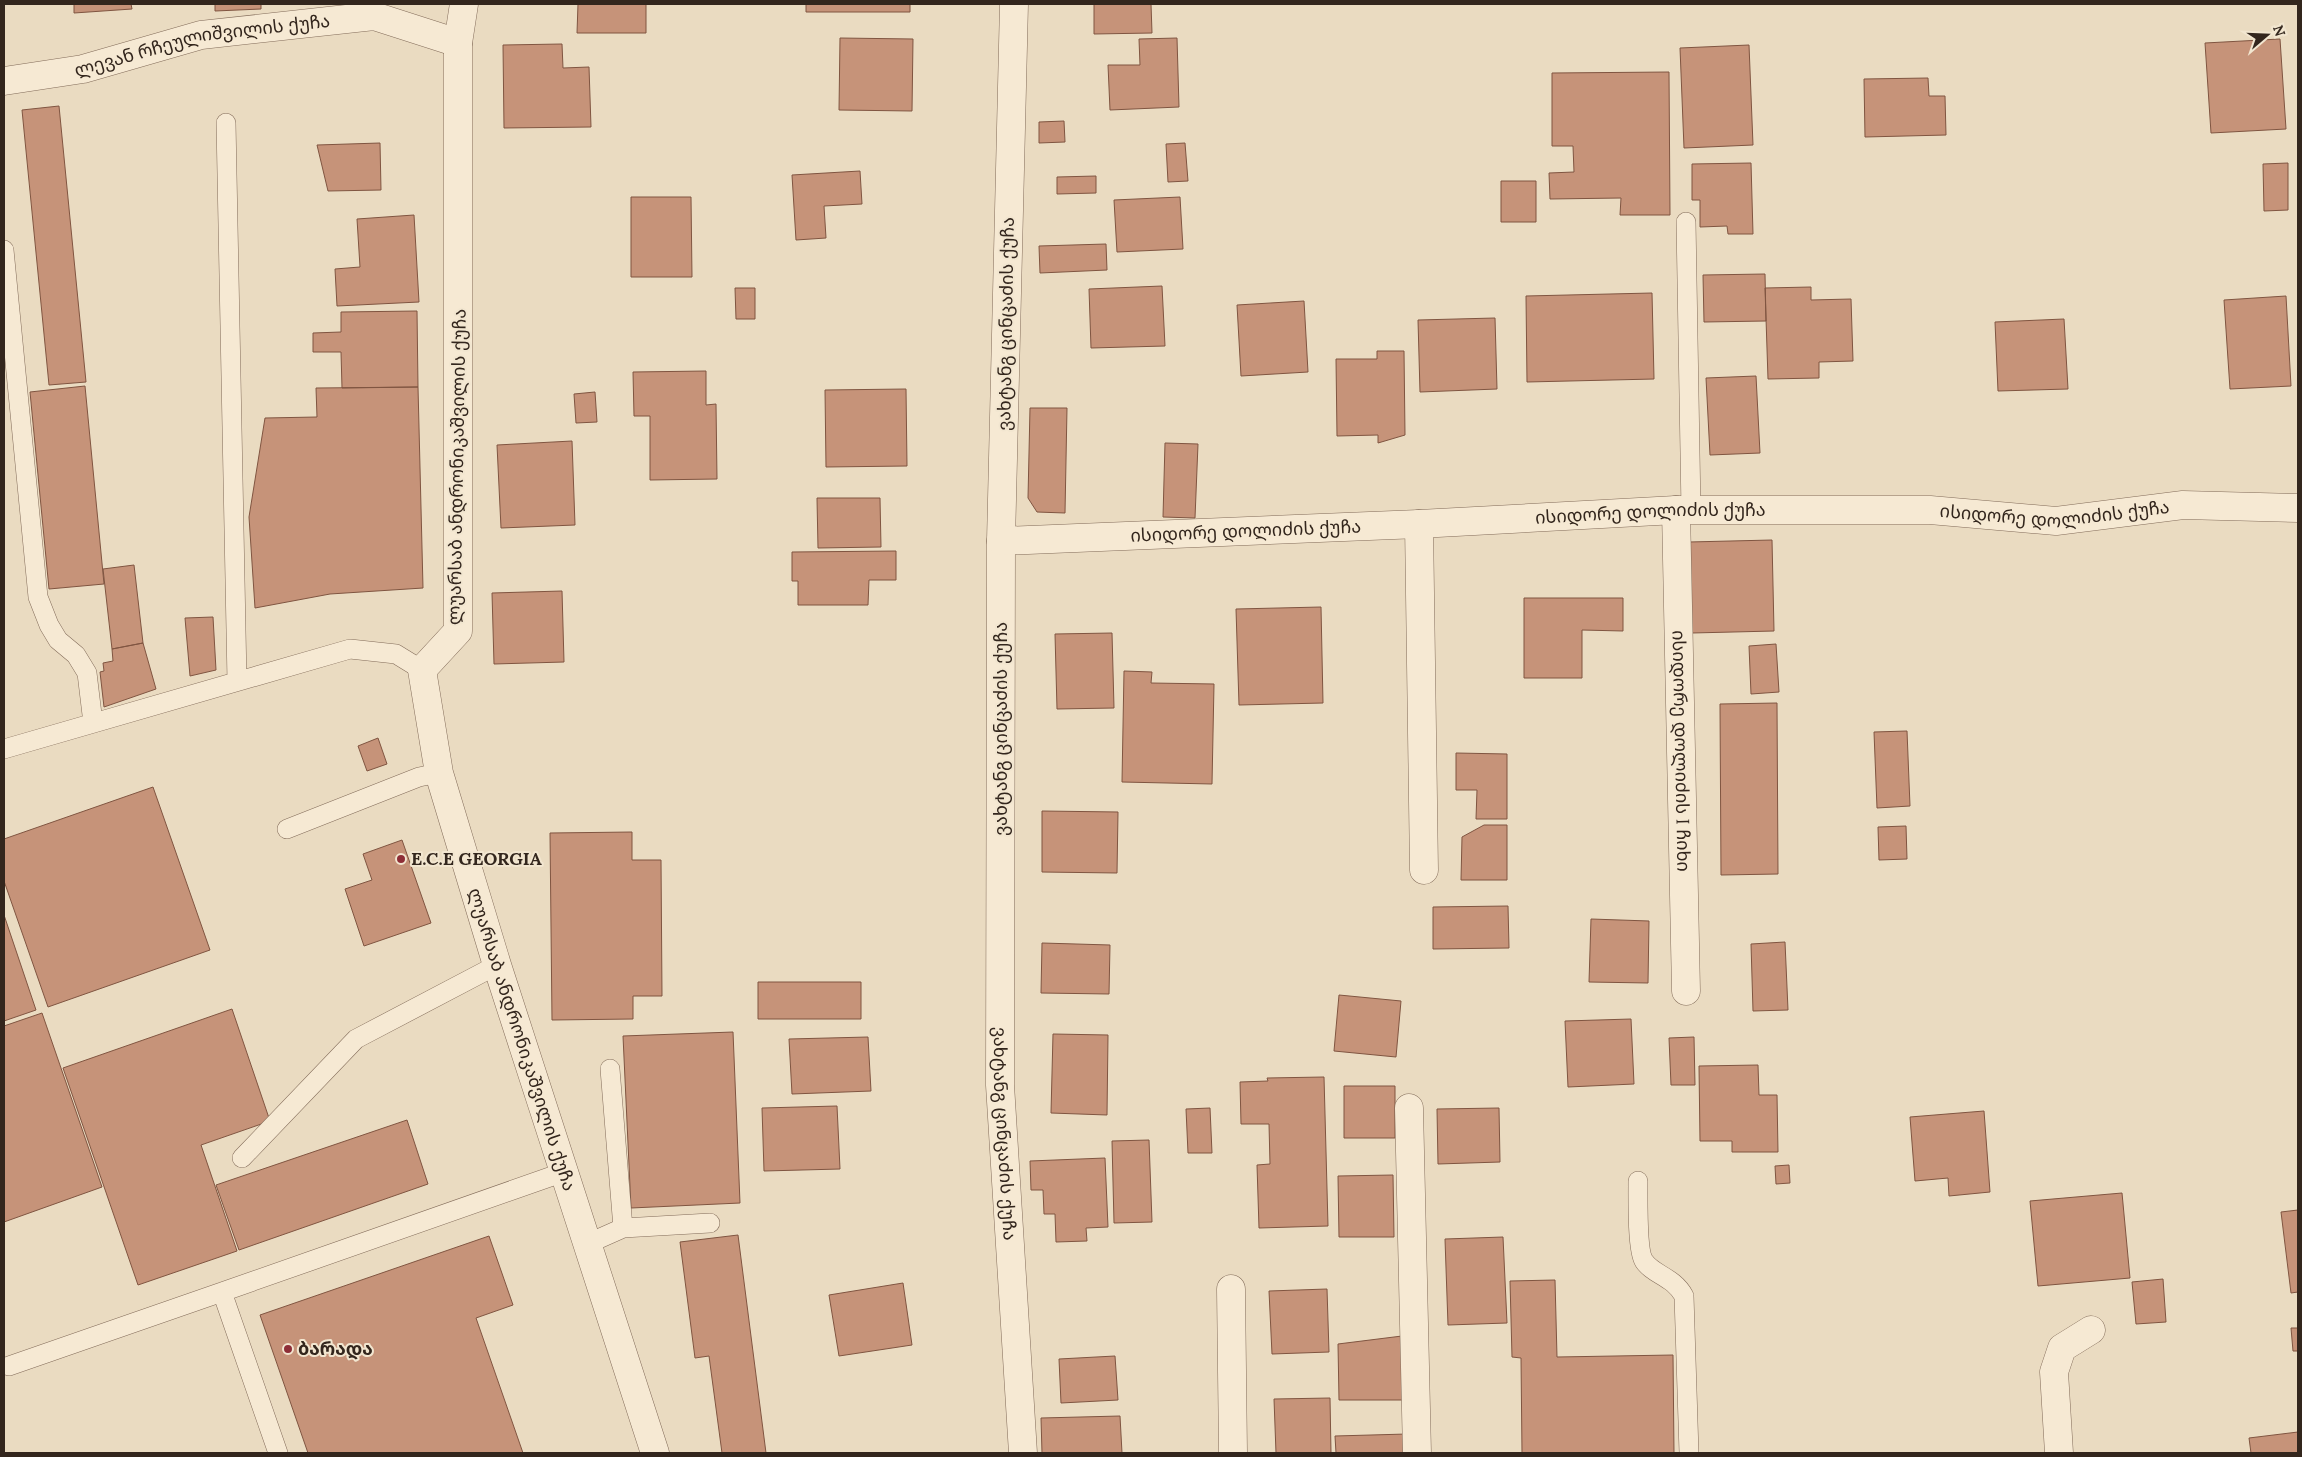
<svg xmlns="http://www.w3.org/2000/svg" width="2302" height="1457" viewBox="0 0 2302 1457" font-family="Lora,'Noto Sans Georgian',serif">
<rect width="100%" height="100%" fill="#eadbc1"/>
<path fill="#c69379" stroke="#805541" d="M74,4H131L132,9L74,13Z
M215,4H261V9L215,11Z
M578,4H646V33H577Z
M806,4H910V12H806Z
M1094,4H1151L1152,33L1094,34Z
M840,38L913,39L912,111L839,110Z
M1177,38L1179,107L1110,110L1108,65H1140L1139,39Z
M2280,39L2286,129L2211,133L2205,43Z
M562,44L563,68L589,67L591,127L504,128L503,45Z
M1749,45L1753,145L1684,148L1680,48Z
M1669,72L1670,215H1620L1621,198L1550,199L1549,173L1574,172L1573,146H1552V73Z
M1928,78L1929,96H1945L1946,135L1865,137L1864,79Z
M59,106L86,382L49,385L22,110Z
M1064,121L1065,142L1039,143V122Z
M380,143L381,190L328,191L317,145Z
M1185,143L1188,181L1168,182L1166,144Z
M1751,163L1753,234H1728L1727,226L1700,227V200H1692V164Z
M2288,163V210L2264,211L2263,164Z
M860,171L862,204L824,206L826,238L796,240L792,175Z
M1096,176V193L1057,194V177Z
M1501,181H1536V222H1501Z
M631,197H691L692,277H631Z
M1180,197L1183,249L1117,252L1114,200Z
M414,215L419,302L337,306L335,269L360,267L357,219Z
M1106,244L1107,270L1040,273L1039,246Z
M1765,274L1766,321L1704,322L1703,275Z
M1162,286L1165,346L1091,348L1089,289Z
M1811,287V300L1851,299L1853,361L1819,362V378L1768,379L1765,288Z
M735,288H755V319H736Z
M1652,293L1654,379L1527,382L1526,296Z
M2286,296L2291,386L2230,389L2224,300Z
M1304,301L1308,372L1241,376L1237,305Z
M417,311L418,387L342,388L341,352H313V333L341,332V312Z
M1495,318L1497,389L1420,392L1418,320Z
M2064,319L2068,389L1998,391L1995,322Z
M1377,351H1404L1405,435L1378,443V435L1337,436L1336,359H1377Z
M706,371V405L716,404L717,479L650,480V416H634L633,372Z
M1756,376L1760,453L1710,455L1706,378Z
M85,386L104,584L49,589L30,392Z
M418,387L423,588L330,594L255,608L249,517L265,418L317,417L316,388Z
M906,389L907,466L826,467L825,390Z
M595,392L597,422L576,423L574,394Z
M1030,408H1067L1065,513L1037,512L1028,498Z
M572,441L575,525L501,528L497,445Z
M1165,443L1198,444L1195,518L1163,517Z
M817,498H880L881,547L818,548Z
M1772,540L1774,631L1692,633L1689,542Z
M896,551V580H869L868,605H798V581H792V552Z
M134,565L143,643L112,649L103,569Z
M562,591L564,662L494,664L492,593Z
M1524,598H1623V631L1582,630V678H1524Z
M1321,607L1323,703L1239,705L1236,609Z
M213,617L216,670L190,676L185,618Z
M1112,633L1114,708L1057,709L1055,634Z
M143,643L156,689L104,707L100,672L104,671L103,663L113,661L112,649Z
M1776,644L1779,692L1751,694L1749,646Z
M1124,671L1152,672L1151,683L1214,684L1212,784L1122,782Z
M1777,703L1778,874L1721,875L1720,704Z
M1907,731L1910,806L1877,808L1874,732Z
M378,738L387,764L367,771L358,746Z
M1456,753L1507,754V819H1476L1477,790H1456Z
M153,787L210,950L48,1007L4,881V839Z
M1042,811L1118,812L1117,873L1042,872Z
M1484,825H1507V880H1461L1462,837Z
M1906,826L1907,859L1879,860L1878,827Z
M632,832V860H661L662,996H633V1019L552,1020L550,833Z
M402,840L431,923L364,946L345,889L372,880L363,854Z
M1508,906L1509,948L1433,949V907Z
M4,915L36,1010L4,1021Z
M1591,919L1649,921L1648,983L1589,982Z
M1785,942L1788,1010L1753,1011L1751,944Z
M1042,943L1110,945L1109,994L1041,993Z
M758,982H861V1019H758Z
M1339,995L1401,1001L1396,1057L1334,1051Z
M232,1009L270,1121L201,1145L237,1251L138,1285L63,1068Z
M42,1013L102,1187L4,1222V1026Z
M1631,1019L1634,1084L1568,1087L1565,1021Z
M733,1032L740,1203L631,1208L623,1036Z
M1053,1034L1108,1035L1107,1115L1051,1113Z
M868,1037L871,1091L792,1094L789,1039Z
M1694,1037L1695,1085H1671L1669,1038Z
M1758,1065L1759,1095H1777L1778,1152H1732V1141H1700L1699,1066Z
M1324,1077L1328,1226L1259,1228L1257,1165L1270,1164L1269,1124H1241L1240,1082L1268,1081L1267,1078Z
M1344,1086H1395V1138H1344Z
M837,1106L840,1169L764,1171L762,1108Z
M1210,1108L1212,1153H1188L1186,1109Z
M1499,1108L1500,1162L1438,1164L1437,1109Z
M1984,1111L1990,1192L1949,1196L1948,1178L1915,1181L1910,1117Z
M407,1120L428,1184L239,1250L216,1185Z
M1149,1140L1152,1222L1114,1223L1112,1141Z
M1105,1158L1108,1227L1086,1228L1087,1241L1056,1242L1055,1214H1044L1043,1190H1031L1030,1161Z
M1789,1165L1790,1183L1776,1184L1775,1166Z
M1393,1175L1394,1237H1339L1338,1176Z
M2122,1193L2130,1278L2038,1286L2030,1201Z
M2298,1210V1292L2291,1293L2281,1212Z
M738,1235L766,1453H722L709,1356L695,1358L680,1242Z
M489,1236L513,1305L476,1318L523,1453H308L260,1315Z
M1503,1237L1507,1323L1448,1325L1445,1239Z
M2163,1279L2166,1322L2136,1324L2132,1282Z
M1555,1280L1557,1357L1673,1355L1674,1453H1522L1521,1358L1512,1357L1510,1281Z
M903,1283L912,1345L839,1356L829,1295Z
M1327,1289L1329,1352L1272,1354L1269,1291Z
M2291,1328H2298V1351H2293Z
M1402,1336L1403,1400H1339L1338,1344Z
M1115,1356L1118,1400L1061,1403L1059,1359Z
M1330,1398L1331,1453H1276L1274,1399Z
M1120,1416L1122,1453H1042L1041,1418Z
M2298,1432V1453H2251L2249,1438Z
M1407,1434V1453H1336L1335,1436Z"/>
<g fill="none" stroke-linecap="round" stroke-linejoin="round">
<g stroke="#836c5a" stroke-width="20">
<path id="service" d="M226,123L237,681
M1686,222L1691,510
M4,250L38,597L49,625L58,640L76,655L87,673L93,723
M4,749L350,649L396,654L422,670
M287,829L419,777L439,773
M610,1069L623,1228
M242,1158L356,1039L497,965
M1638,1181C1638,1196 1637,1251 1644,1261C1653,1275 1673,1276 1684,1296L1689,1453
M587,1244L623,1228L710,1223
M222,1292L564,1172
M9,1366L222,1292L278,1453"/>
</g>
<g stroke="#836c5a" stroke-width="29">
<g id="minor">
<path id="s1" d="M1014,4L1001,541L1000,1085L1023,1453"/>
<path id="s2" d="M4,81L83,69L201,35L374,16L458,43"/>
<path id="s3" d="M1676,510L1686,991"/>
<path d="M1419,524L1424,870"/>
<path id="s4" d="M1001,541L1419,524L1676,510H1930L2056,521L2183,505L2298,508"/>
<path d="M1409,1108L1417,1453"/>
<path d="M1231,1289L1233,1453"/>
<path d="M2059,1453L2054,1372L2062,1348L2091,1330"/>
</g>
</g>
<g stroke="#836c5a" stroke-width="29">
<g id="tertiary">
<path id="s5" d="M464,4L458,43V631L422,670L439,773L497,965L655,1453"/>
</g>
</g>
<use href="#service" stroke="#f6e9d3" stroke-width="19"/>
<use href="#minor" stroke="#f6e9d3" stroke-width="28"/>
<use href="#tertiary" stroke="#f6e9d3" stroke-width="28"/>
</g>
<g fill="#8e2e37" stroke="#f2e6d0" stroke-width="2">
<circle cx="401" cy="859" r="5"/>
<circle cx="288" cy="1349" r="5"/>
</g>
<g text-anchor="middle" stroke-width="4" stroke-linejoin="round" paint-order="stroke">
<g font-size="18" fill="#33261d" stroke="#f2e6d0">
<text dy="6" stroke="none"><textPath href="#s2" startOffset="202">ლევან რჩეულიშვილის ქუჩა</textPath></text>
<text transform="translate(1006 324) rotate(-89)" y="6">ვახტანგ ცინცაძის ქუჩა</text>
<text transform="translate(457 467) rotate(-89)" y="6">ლუარსაბ ანდრონიკაშვილის ქუჩა</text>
<text dy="6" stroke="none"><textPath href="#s4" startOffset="1055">ისიდორე დოლიძის ქუჩა</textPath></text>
<text dy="6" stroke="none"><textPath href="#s4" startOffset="650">ისიდორე დოლიძის ქუჩა</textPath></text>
<text dy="6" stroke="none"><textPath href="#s4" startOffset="245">ისიდორე დოლიძის ქუჩა</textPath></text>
<text transform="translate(1001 729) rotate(-90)" y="6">ვახტანგ ცინცაძის ქუჩა</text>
<text dy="6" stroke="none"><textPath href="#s3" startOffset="241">ისიდორე დოლიძის I ჩიხი</textPath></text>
<text dy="6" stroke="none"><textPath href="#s5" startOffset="1064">ლუარსაბ ანდრონიკაშვილის ქუჩა</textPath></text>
<text dy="6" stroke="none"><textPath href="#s1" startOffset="1130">ვახტანგ ცინცაძის ქუჩა</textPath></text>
</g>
<g font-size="18" font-weight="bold" fill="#33261d" stroke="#f2e6d0" text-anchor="start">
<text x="411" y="865">E.C.E GEORGIA</text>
<text x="298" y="1355">ბარადა</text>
</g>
</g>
<rect width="2302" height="1457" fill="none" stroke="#33261d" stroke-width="10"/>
<g transform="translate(2267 35) rotate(71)" stroke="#f2e6d0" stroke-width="4" paint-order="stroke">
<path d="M0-4L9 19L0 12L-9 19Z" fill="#33261d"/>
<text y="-8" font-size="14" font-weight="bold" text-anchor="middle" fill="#33261d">N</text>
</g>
</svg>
